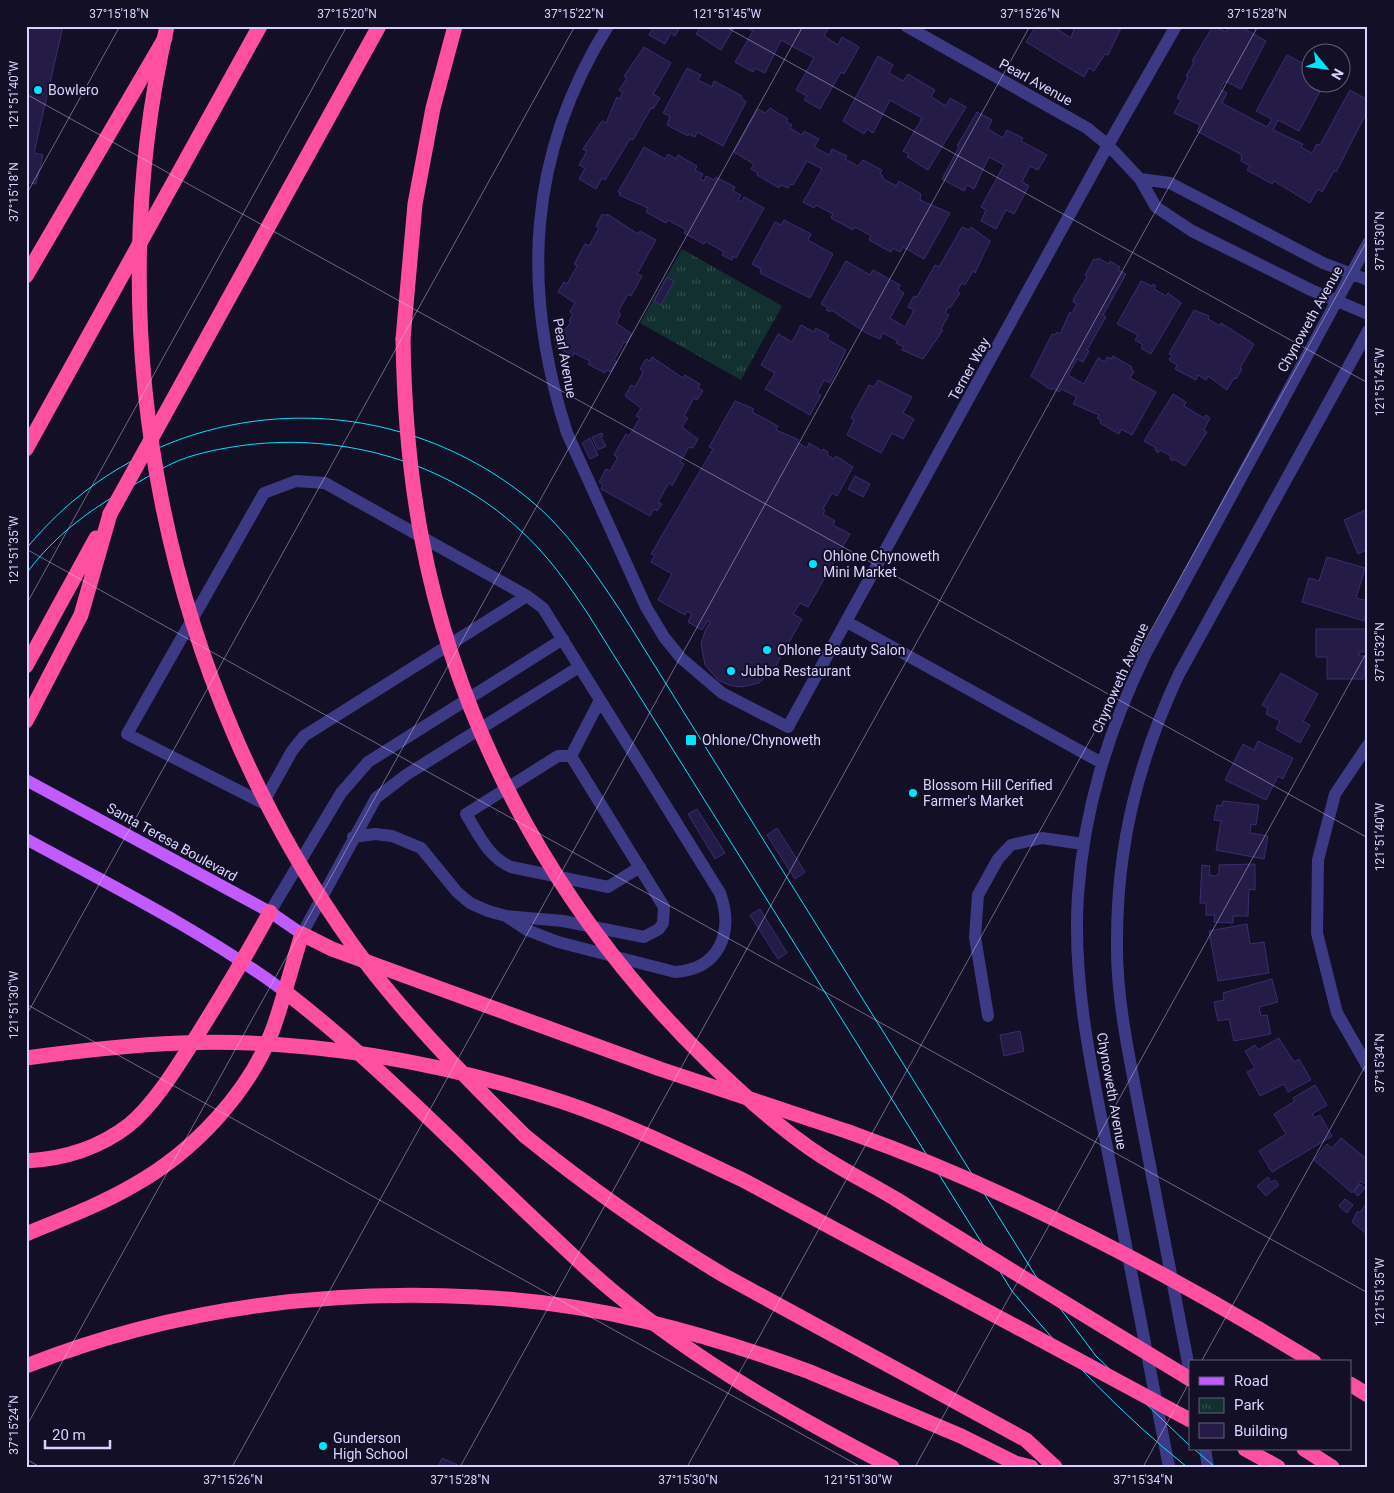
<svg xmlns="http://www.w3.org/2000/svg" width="1394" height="1493" viewBox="0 0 1394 1493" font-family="Roboto,sans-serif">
<defs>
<pattern id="park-tufts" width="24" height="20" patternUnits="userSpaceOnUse" patternTransform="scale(1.25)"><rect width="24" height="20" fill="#12302f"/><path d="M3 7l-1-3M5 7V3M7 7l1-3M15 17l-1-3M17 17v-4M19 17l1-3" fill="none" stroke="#344d4e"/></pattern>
</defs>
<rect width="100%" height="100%" fill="#130f26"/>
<path fill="url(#park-tufts)" d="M682,249L782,306L741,380L640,323Z"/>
<path fill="#241b47" stroke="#3b2d73" d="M26,26H63L34,153L43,155L36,184L26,182Z
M654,26H681L675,36L671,33L665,44L649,35Z
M701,26H735L721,50L696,34Z
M750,26H823L828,29L824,36L838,45L842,37L859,47L844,74L841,72L820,109L804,100L807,96L796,90L814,58L781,40L765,73L755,68L753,72L735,62L753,31L749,29Z
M1036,26H1052L1071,38L1075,26H1122L1108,55L1105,54L1094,71L1089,68L1084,77L1026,42Z
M1213,26L1226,32L1229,26H1240L1266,41L1241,89L1225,81L1220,89L1227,93L1222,103L1267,127L1272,119L1256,111L1287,55L1312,68V82H1325L1299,131L1278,120L1273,130L1303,144L1301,147L1312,153L1317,144L1320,145L1350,90L1368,100V110L1336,172L1334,171L1322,192L1318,189L1310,203L1274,181L1272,184L1247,170L1250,166L1241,161L1242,155L1197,131L1200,125L1174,113L1181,100L1177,98L1188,77L1186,76L1194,62L1192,61Z
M644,47L671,63L653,94L660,98L653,109L651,108L633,140L630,139L605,180L602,178L596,189L579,179L585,168L579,165L587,151L583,149L602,121L606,123L617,97L619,99L623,92L619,90L627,78L624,76Z
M878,56L893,65L889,73L903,81L908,74L935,90L931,97L946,106L950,98L966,107L928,170L907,157L909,154L903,151L922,118L890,100L873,133L867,129L864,134L843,121Z
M687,68L701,75L698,80L712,87L714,81L742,96L741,98L746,102L723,146L697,132L695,137L689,134L688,136L667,125L670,116L663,113Z
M770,108L788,119L786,122L792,125L790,128L802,135L804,131L819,139L814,147L829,155L832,149L847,156L845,159L858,166L863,160L882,170L880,174L883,176L882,178L896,186L899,181L921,194L920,200L950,213L924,259L903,247L900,252L893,248L891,252L869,240L871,236L855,227L853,230L831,218L833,214L816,205L814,208L803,202L822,169L807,161L793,185L791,184L788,188L781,185L779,188L757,175L758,173L751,169L754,164L734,152L758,109L765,113Z
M977,112L992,120L988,129L1003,138L1007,130L1023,138L1021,141L1047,155L1038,170L1030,166L1022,182L1029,186L1014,214L1006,210L996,229L981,221L986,210L981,207L1004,165L989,157L974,189L967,185L964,191L942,179L959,147L957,146Z
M644,147L665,159L668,154L676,159L678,155L697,166L695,170L703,174L700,179L704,181L706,176L714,180L716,177L735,187L733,191L741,195L738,200L742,202L744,197L764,208L736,258L733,256L732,260L722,255L724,252L705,241L704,244L684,233L686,230L668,220L666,223L646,212L648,208L619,195L621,193L618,192Z
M602,214L606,216L607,214L638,234L640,231L656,240L637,274L642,276L631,296L628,294L618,312L621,314L616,323L632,334L627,343L624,342L614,360L617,362L611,372L607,370L605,373L588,364L590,361L574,353L573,356L556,347L558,342L554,340L560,330L563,332L571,322L569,321L573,314L570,312L575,303L558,292L564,282L567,284L577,266L574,264L585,244L589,246L599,228L596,226Z
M784,220L811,234L808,240L833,254L810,298L760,273L761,269L752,264L775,222L781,225Z
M962,227L969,230L971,227L990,241L975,273L973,271L965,285L962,283L957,291L960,293L950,308L948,307L945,313L949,315L941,329L943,330L923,359L902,350L904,347L896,343L898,341L883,333L880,339L868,334L831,310L830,312L826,310L828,308L821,304L846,261L870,275L873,270L900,285L898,289L904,293L890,318L905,327L914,310L908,307L914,296L917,297L935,265L939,267Z
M1098,258L1109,264L1110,261L1120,267L1118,270L1126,274L1103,315L1106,317L1087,350L1089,351L1083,362L1077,359L1068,375L1084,384L1098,358L1105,362L1107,357L1111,359L1113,356L1132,367L1131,369L1134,371L1130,378L1156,392L1132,435L1121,429L1119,434L1100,423L1101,420L1097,418L1099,415L1073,404L1077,397L1061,389L1059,392L1052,388L1051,390L1031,376L1052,334L1055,335L1057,332L1060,334L1070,312L1072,313L1077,304L1073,302L1074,298L1087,277L1085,275L1094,259L1096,260Z
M667,277L674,281L661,305L654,301Z
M1141,281L1152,286L1153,284L1156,286L1154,289L1166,296L1168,293L1181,303L1151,354L1141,348L1143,345L1135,340L1138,335L1117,324Z
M1194,310L1209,316L1208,319L1220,326L1221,323L1254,344L1240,368L1242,369L1236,379L1234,378L1227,390L1208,376L1206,380L1198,375L1196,380L1175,369L1177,365L1169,360L1172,355L1169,354Z
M801,325L814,332L816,328L829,335L827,339L846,350L830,383L824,380L817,393L821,395L810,415L765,389L775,373L761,365L778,334L792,342Z
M652,357L683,378L685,375L700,384L698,388L703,391L697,400L694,398L684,416L688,418L682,427L698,439L693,448L689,447L680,462L684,464L672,486L669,483L658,502L662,504L657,511L654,509L650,516L601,489L603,485L599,482L606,469L610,471L617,459V457L614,455L626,434L629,436L640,418L636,416L641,408L625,396L631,385L635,387L642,374L643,371L640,369L646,359L650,361Z
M878,380L912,397L903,413L914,419L903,439L892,433L881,453L847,435L854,420L851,418L869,385L874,387Z
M1173,394L1186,402L1184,406L1204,418L1206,415L1210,418L1204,430L1207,432L1185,466L1174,459L1173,461L1170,459L1171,456L1160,450L1158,453L1155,450L1156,448L1144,441Z
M735,401L754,409L752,412L778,426L776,430L799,440L797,442L807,448L809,443L822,451L823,449L828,452L827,455L834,459L836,456L853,467L837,496L832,493L823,509L825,510L823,514L835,521L833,525L850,534L808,607L800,603L793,614L802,619L774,669L759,683L741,687L729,685L718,680L705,665L701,644L705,631L710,622L708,620L702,630L688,622L692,614L687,611L685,615L658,600L672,574L651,562L655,555L651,554L713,449L709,447Z
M602,433L603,436L601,437L606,446L598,450L592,437Z
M590,438L598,455L590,459L582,443Z
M855,476L870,484L863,497L848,489Z
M1368,509V549L1358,554L1344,520Z
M1327,557L1365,568L1356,598L1368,601L1364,621L1302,602L1309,578L1319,581Z
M1316,629H1368V652H1359V656H1365L1364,679H1327V657H1316Z
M1281,673L1318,694L1303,721L1310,725L1300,743L1276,729L1280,721L1266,714L1268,708L1262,705Z
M1258,741L1293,758L1283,779L1278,776L1266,800L1225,780L1243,744L1254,750Z
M1223,801L1259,805L1256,825L1251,824L1250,833L1268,836L1264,859L1216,850L1221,821L1214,820L1217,805L1222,806Z
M697,809L725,853L715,859L688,814Z
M777,828L805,872L795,879L767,835Z
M1255,864V890L1249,889L1248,916H1233V923L1214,922L1215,915H1206V903H1200L1202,865L1210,866L1209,875L1215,876L1219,874V865Z
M760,909L787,953L778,959L750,915Z
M1247,924L1250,944L1264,942L1269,973L1218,981L1209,931Z
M1272,979L1278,1002L1259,1007L1261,1016L1267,1015L1271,1034L1234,1041L1229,1019L1218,1021L1214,1002L1224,1000L1223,993Z
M1020,1031L1024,1051L1004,1056L1000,1035Z
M1279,1038L1294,1062L1299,1059L1311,1080L1288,1092L1284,1084L1260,1096L1247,1072L1255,1068L1245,1051L1255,1045L1258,1050Z
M1315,1085L1327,1105L1312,1114L1315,1118L1320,1115L1332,1136L1272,1172L1259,1151L1286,1134L1274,1114L1295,1101L1293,1098Z
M1341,1138L1364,1157L1368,1153V1186L1361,1181L1352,1193L1314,1160L1327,1144L1332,1148Z
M1268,1177L1271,1182L1275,1180L1279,1185L1266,1196L1257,1186Z
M1360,1184L1365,1188L1358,1196L1354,1192Z
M1345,1199L1353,1205L1347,1213L1339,1206Z
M1368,1202V1235L1352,1222L1357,1212H1360Z
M442,1458L462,1467H438Z"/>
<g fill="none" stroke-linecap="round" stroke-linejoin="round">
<path stroke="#3d3a85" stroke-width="12" d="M608,26C527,155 521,290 567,433L646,607L664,637L681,658L722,693L788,727L1108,145L1176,26
M906,26L1087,128L1108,145L1140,179L1156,207L1192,231L1311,290L1368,314
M1140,179L1170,183L1323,263L1368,280
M847,622L1102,763
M1368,745L1335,794L1318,860L1317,933L1337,1013L1368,1067
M571,756H558L466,814C479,835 488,857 511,867L608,887L640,867
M571,756L599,702
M353,837L375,834L392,836L421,848L457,892L470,903L488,911L506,916L563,921L644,937L659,929L663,923L664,907L571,756
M270,912L341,793L368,762L563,639
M506,916L527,930L558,942L675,972C720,969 734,932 720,893L543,608L527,596L325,483L296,481L264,493L127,734L263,803L292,751L304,736L527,596
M302,934L376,798L406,775L579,667
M988,1016L975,937L978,895L998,859L1011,845L1042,838L1083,844
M1190,1373C1174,1290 1158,1207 1142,1124C1131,1064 1116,1002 1117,941C1117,845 1138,761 1179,674L1368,331
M1205,1449L1208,1467
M1169,1467C1149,1366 1130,1264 1110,1163C1093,1075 1072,985 1078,895C1084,809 1108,732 1145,655L1368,243"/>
<path stroke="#c25bff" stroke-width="12" d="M26,780L270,912L302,934
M26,839C114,887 204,932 284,991"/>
<path stroke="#ff4fa3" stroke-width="15" d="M26,276L165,38
M403,339L415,204L433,108L455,26
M149,443L379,26
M26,449L260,26
M26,666L96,538
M26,721L81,615L110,514
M284,991C374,1060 454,1144 537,1222C563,1246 588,1271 615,1293C701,1364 793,1416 892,1467
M525,1136C588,1187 655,1234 725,1276L1026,1440L1055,1467
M26,1161C64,1159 98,1149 129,1125C156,1103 179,1063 198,1034C223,994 247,954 270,912
M26,1234C62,1219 100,1205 134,1185C193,1152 249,1093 273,1029C284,998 292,965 302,934L332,949L660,1069L849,1132
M1259,1329L1314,1362
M26,1366C170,1309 322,1289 476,1297
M810,1372L961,1436L1015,1463L1031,1467
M1350,1384L1368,1395
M1245,1449L1278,1467
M1304,1449L1332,1467"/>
<path stroke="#00e5ff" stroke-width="1" d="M26,549C151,395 376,375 529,499C567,530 593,570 620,610L1035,1275L1096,1356L1190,1446
M26,574C55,534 95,506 137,483C151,475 165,466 180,460C201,452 224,448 246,445C344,433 446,462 519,529C547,554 568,584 588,614L1012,1291C1065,1355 1122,1415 1187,1467
M1194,1449L1215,1467"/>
<path stroke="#ff4fa3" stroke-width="15" d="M167,26C95,340 165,682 352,944C400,1011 466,1078 525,1136
M403,339C404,406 409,473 422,540C460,739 564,922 709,1062C739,1091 770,1120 804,1144C833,1166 868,1182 899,1201C996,1262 1093,1320 1190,1379
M110,514L147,447
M26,1058C77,1051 129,1045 180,1043C308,1038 442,1062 563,1102C625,1123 684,1152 743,1180L1190,1420
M849,1132C992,1183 1128,1252 1259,1329
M476,1297C591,1302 702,1332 810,1372"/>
</g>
<path fill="none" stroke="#d9d4ff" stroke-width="1" stroke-opacity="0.45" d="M724,26L1368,383M26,94L1368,838M26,195L120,26M26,549L1368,1293M26,605L347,26M26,1004L861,1467M26,1016L575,26M1201,1362L1368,1061M26,1427L803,26M26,1459L40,1467M232,1467L1030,26M460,1467L1258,26M687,1467L1368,239M915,1467L1368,650M1143,1467L1190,1381"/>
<g fill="#00e5ff" stroke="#130f26" stroke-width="2">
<circle cx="38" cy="90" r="5"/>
<circle cx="813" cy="564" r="5"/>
<circle cx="767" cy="650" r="5"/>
<circle cx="731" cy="671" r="5"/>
<rect x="685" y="734" width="12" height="12" rx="2.5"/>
<circle cx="913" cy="793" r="5"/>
<circle cx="323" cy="1446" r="5"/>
</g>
<g text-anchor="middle" stroke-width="4" stroke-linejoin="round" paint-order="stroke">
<g font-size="14" fill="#d9d4ff" stroke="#130f26">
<text transform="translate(1036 82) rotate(29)" y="5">Pearl Avenue</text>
<text transform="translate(1310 319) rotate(-61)" y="5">Chynoweth Avenue</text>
<text transform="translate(565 358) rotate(80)" y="5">Pearl Avenue</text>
<text transform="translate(969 369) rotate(-61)" y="5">Terner Way</text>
<text transform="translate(1120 678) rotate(-66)" y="5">Chynoweth Avenue</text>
<text transform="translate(172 842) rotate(29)" y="5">Santa Teresa Boulevard</text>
<text transform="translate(1112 1091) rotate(80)" y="5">Chynoweth Avenue</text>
</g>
<g font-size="14" fill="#d9d4ff" stroke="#130f26" text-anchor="start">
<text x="48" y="95">Bowlero</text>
<text x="823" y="561">Ohlone Chynoweth<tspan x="823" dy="16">Mini Market</tspan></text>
<text x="777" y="655">Ohlone Beauty Salon</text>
<text x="741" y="676">Jubba Restaurant</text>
<text x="702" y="745">Ohlone/Chynoweth</text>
<text x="923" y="790">Blossom Hill Cerified<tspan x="923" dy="16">Farmer's Market</tspan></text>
<text x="333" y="1443">Gunderson<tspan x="333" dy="16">High School</tspan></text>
</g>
</g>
<rect width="1394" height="1493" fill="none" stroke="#130f26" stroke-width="55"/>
<rect x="1189" y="1360" width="162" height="90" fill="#130f26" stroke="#625e7d"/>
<rect x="1199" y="1377" width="25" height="8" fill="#c25bff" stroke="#625e7d"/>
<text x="1234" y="1386" font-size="15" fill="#d9d4ff">Road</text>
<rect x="1199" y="1398" width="25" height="15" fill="url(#park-tufts)" stroke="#625e7d"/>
<text x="1234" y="1410" font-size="15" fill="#d9d4ff">Park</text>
<rect x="1199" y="1423" width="25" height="15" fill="#241b47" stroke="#625e7d"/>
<text x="1234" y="1436" font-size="15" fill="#d9d4ff">Building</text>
<g transform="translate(1326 68) rotate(119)"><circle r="24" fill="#130f26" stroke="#625e7d"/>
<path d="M0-4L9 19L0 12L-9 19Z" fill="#00e5ff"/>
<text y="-8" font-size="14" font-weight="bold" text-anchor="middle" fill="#d9d4ff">N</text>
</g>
<path d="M45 1440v8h65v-8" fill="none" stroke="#d9d4ff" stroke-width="2.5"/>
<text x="52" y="1440" font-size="15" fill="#d9d4ff" stroke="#130f26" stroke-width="4" paint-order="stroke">20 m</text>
<rect x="28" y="28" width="1338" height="1438" fill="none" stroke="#d9d4ff" stroke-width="2"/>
<g font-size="12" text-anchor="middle" fill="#d9d4ff">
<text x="119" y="18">37°15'18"N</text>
<text x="347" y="18">37°15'20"N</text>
<text x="574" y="18">37°15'22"N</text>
<text x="727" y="18">121°51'45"W</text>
<text x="1030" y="18">37°15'26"N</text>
<text x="1257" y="18">37°15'28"N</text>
<text transform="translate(14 95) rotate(-90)" y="4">121°51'40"W</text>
<text transform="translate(14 192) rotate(-90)" y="4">37°15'18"N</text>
<text transform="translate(1380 241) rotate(-90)" y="4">37°15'30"N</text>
<text transform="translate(1380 382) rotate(-90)" y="4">121°51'45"W</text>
<text transform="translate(14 550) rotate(-90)" y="4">121°51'35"W</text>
<text transform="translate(1380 652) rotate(-90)" y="4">37°15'32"N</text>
<text transform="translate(1380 837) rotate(-90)" y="4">121°51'40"W</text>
<text transform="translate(14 1005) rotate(-90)" y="4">121°51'30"W</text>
<text transform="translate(1380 1063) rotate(-90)" y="4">37°15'34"N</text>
<text transform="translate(1380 1292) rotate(-90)" y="4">121°51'35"W</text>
<text transform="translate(14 1425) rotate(-90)" y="4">37°15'24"N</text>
<text x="233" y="1484">37°15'26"N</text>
<text x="460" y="1484">37°15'28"N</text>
<text x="688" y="1484">37°15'30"N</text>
<text x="858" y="1484">121°51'30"W</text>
<text x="1143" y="1484">37°15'34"N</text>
</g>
</svg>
